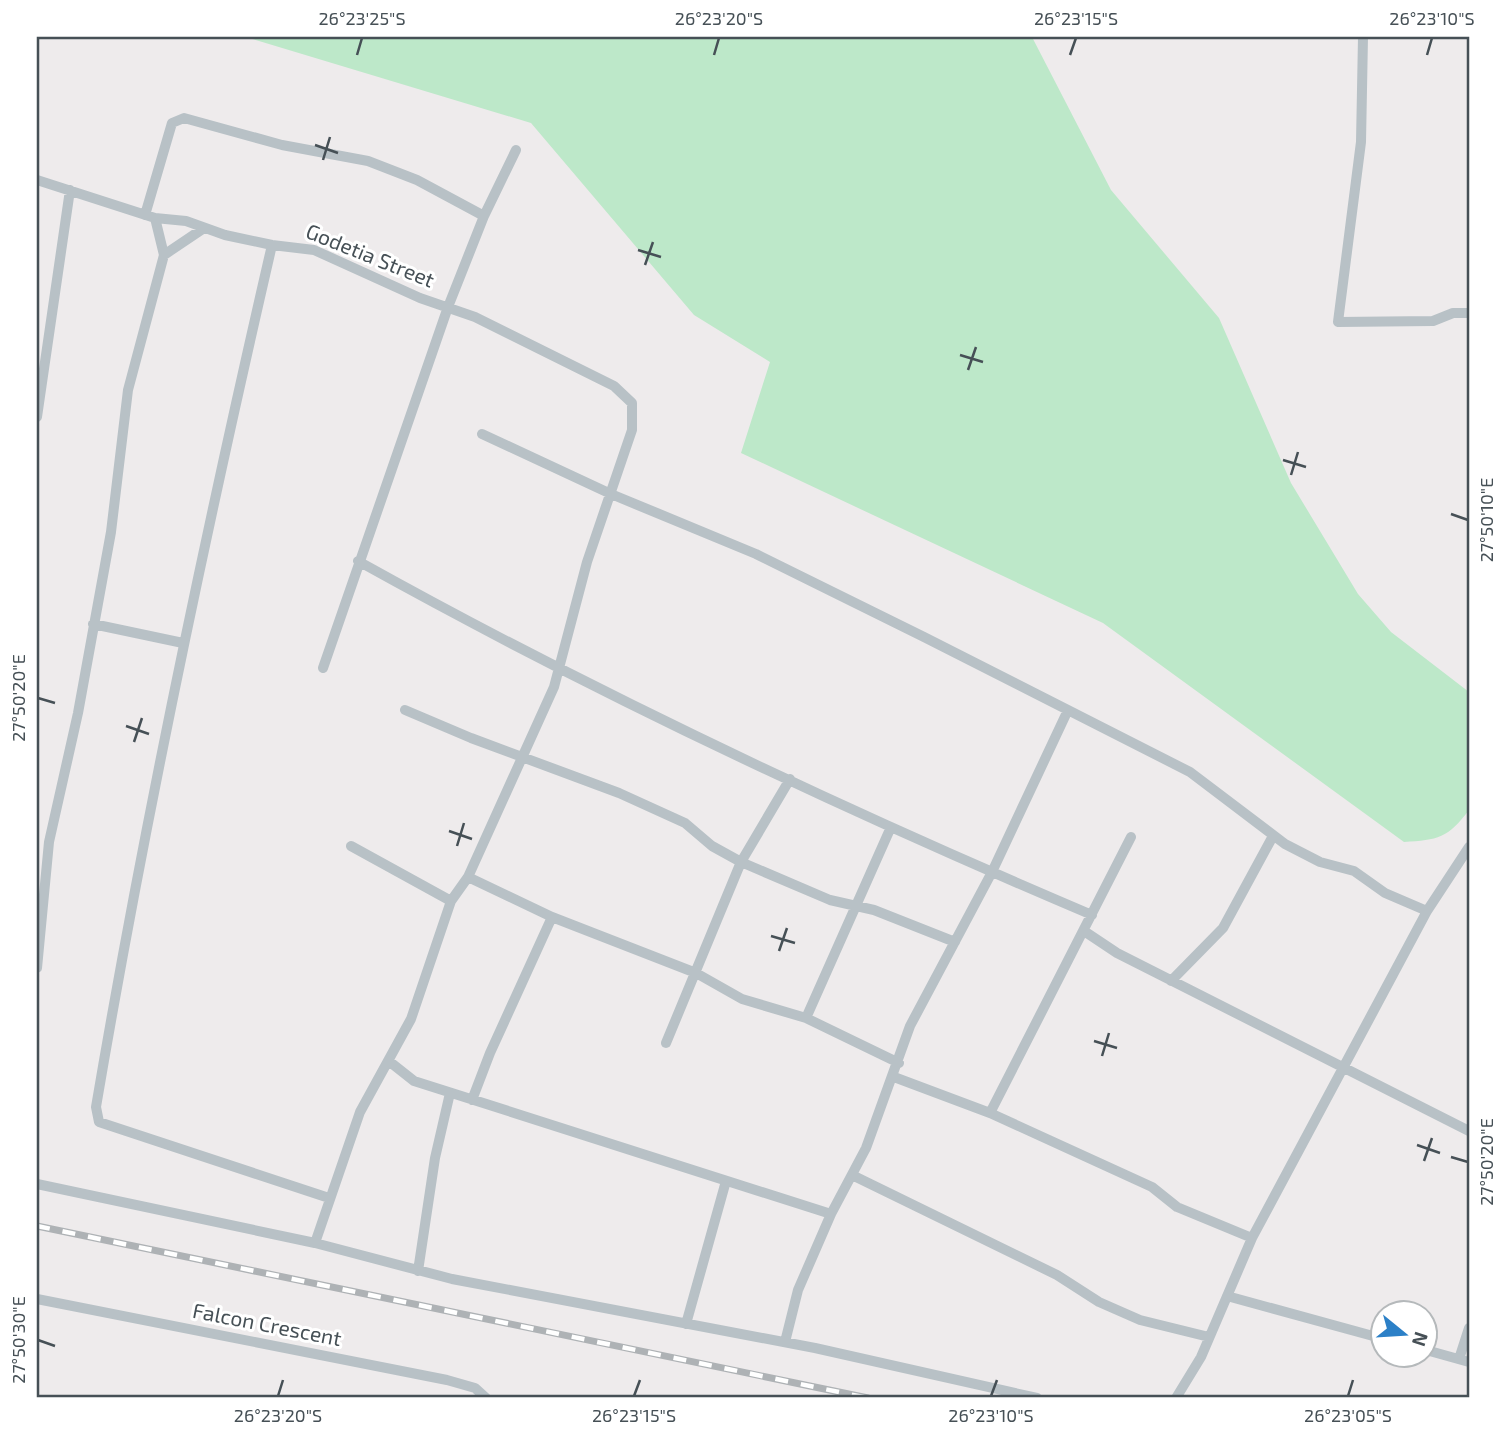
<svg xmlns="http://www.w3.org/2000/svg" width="1506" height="1435" viewBox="0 0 1506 1435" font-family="'Exo 2',sans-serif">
<rect width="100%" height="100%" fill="#eeebec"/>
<path fill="#bde8c9" d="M246,37H1032L1111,190L1219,318L1291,483L1358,594L1391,632L1469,692V810C1448,838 1438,840 1404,842L1103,623L741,453L770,362L694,315L531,123Z"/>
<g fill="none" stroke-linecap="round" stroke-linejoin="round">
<path stroke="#b8c1c6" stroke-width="10" d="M1363,37L1361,142L1338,322L1433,321L1453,313H1469
M37,180L155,218L186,221L225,235L272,245L314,250L420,298L475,317L614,386L632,403V430L587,562L554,687L468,877L451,901L411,1019L360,1112L315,1243
M145,215L172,123L184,118L282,145L368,161L417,180L484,216
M272,245C206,531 145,818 96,1107L99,1122L329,1198
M164,255L204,228
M37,417L70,190
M482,434L611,494L756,554L924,637L1190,772L1285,844L1320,862L1354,871L1385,893L1427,911
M358,561C595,693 842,809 1092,915
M93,624L183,643
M323,668L448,307L484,216L516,150
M405,710L471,738L619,793L685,823L712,846L741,862L830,900L874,910L955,942
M351,846L451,901
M468,877L552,917L696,973L742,999L806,1018L899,1063
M1084,931L1117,953L1469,1131
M37,968L49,842L78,713L111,532L128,390L164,255L155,218
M1171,981L1223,928L1273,836
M806,1018L891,827
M666,1043L741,862L790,779
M390,1062L414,1081L831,1214
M894,1077L990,1113L1152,1187L1177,1207L1252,1238
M472,1100L490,1053L552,917
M990,1113L1131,837
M852,1175L1057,1275L1099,1302L1140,1320L1209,1337
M37,1184L315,1243L452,1279L815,1348L1037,1398
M418,1271L435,1158L450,1093
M1227,1296L1384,1339
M37,1299L447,1380L475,1388L486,1398
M686,1324L726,1181
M785,1342L798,1290L831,1214L866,1148L910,1026L992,872L1068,710
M1426,1350L1469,1362
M1459,1359L1469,1328
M1176,1398L1201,1357L1252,1238L1427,911L1469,847"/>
<g stroke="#aeb2b5" stroke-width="7">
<path id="rail" d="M37,1226L868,1398"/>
</g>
<use href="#rail" stroke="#fff" stroke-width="4.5" stroke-dasharray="13" stroke-linecap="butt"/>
</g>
<path fill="none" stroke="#465056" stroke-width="2.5" d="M357,55L362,38M714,55L719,38M1070,55L1076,38M1427,55L1432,38M315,145L338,153M323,160L330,137M638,250L661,257M645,265L653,242M960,355L983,362M968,370L976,347M1283,460L1306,467M1291,475L1298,452M1451,514L1468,520M38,698L55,703M126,726L149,734M134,742L142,718M449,831L472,839M457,846L464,823M771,936L795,943M779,951L787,928M1094,1041L1117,1048M1102,1056L1109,1033M1417,1145L1440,1153M1451,1157L1468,1162M1424,1161L1432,1138M38,1340L55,1346M278,1396L283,1380M634,1396L640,1380M991,1396L997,1380M1348,1396L1353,1380"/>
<g text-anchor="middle" stroke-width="6" stroke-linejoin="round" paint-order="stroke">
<g font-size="21" fill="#465056" stroke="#fff">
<text transform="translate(370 256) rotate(22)" y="7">Godetia Street</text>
<text transform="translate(267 1325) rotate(11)" y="7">Falcon Crescent</text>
</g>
</g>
<rect width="1506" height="1435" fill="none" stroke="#ffffff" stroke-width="77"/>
<g transform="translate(1404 1334) rotate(108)"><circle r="33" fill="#ffffff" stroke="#b5b9bb" stroke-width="2"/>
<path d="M0-5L12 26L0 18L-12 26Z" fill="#2c80c7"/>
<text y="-10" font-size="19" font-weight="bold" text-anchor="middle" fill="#465056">N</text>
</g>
<rect x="38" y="38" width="1430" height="1358" fill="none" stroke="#465056" stroke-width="2.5"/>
<g font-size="18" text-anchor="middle" fill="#465056">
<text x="362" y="25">26°23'25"S</text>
<text x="719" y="25">26°23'20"S</text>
<text x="1076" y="25">26°23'15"S</text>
<text x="1432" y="25">26°23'10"S</text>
<text transform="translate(1487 520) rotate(-90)" y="6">27°50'10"E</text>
<text transform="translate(19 698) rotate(-90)" y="6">27°50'20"E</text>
<text transform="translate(1487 1162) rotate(-90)" y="6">27°50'20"E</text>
<text transform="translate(19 1340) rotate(-90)" y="6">27°50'30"E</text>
<text x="278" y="1422">26°23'20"S</text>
<text x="634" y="1422">26°23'15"S</text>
<text x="991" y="1422">26°23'10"S</text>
<text x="1348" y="1422">26°23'05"S</text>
</g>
</svg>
